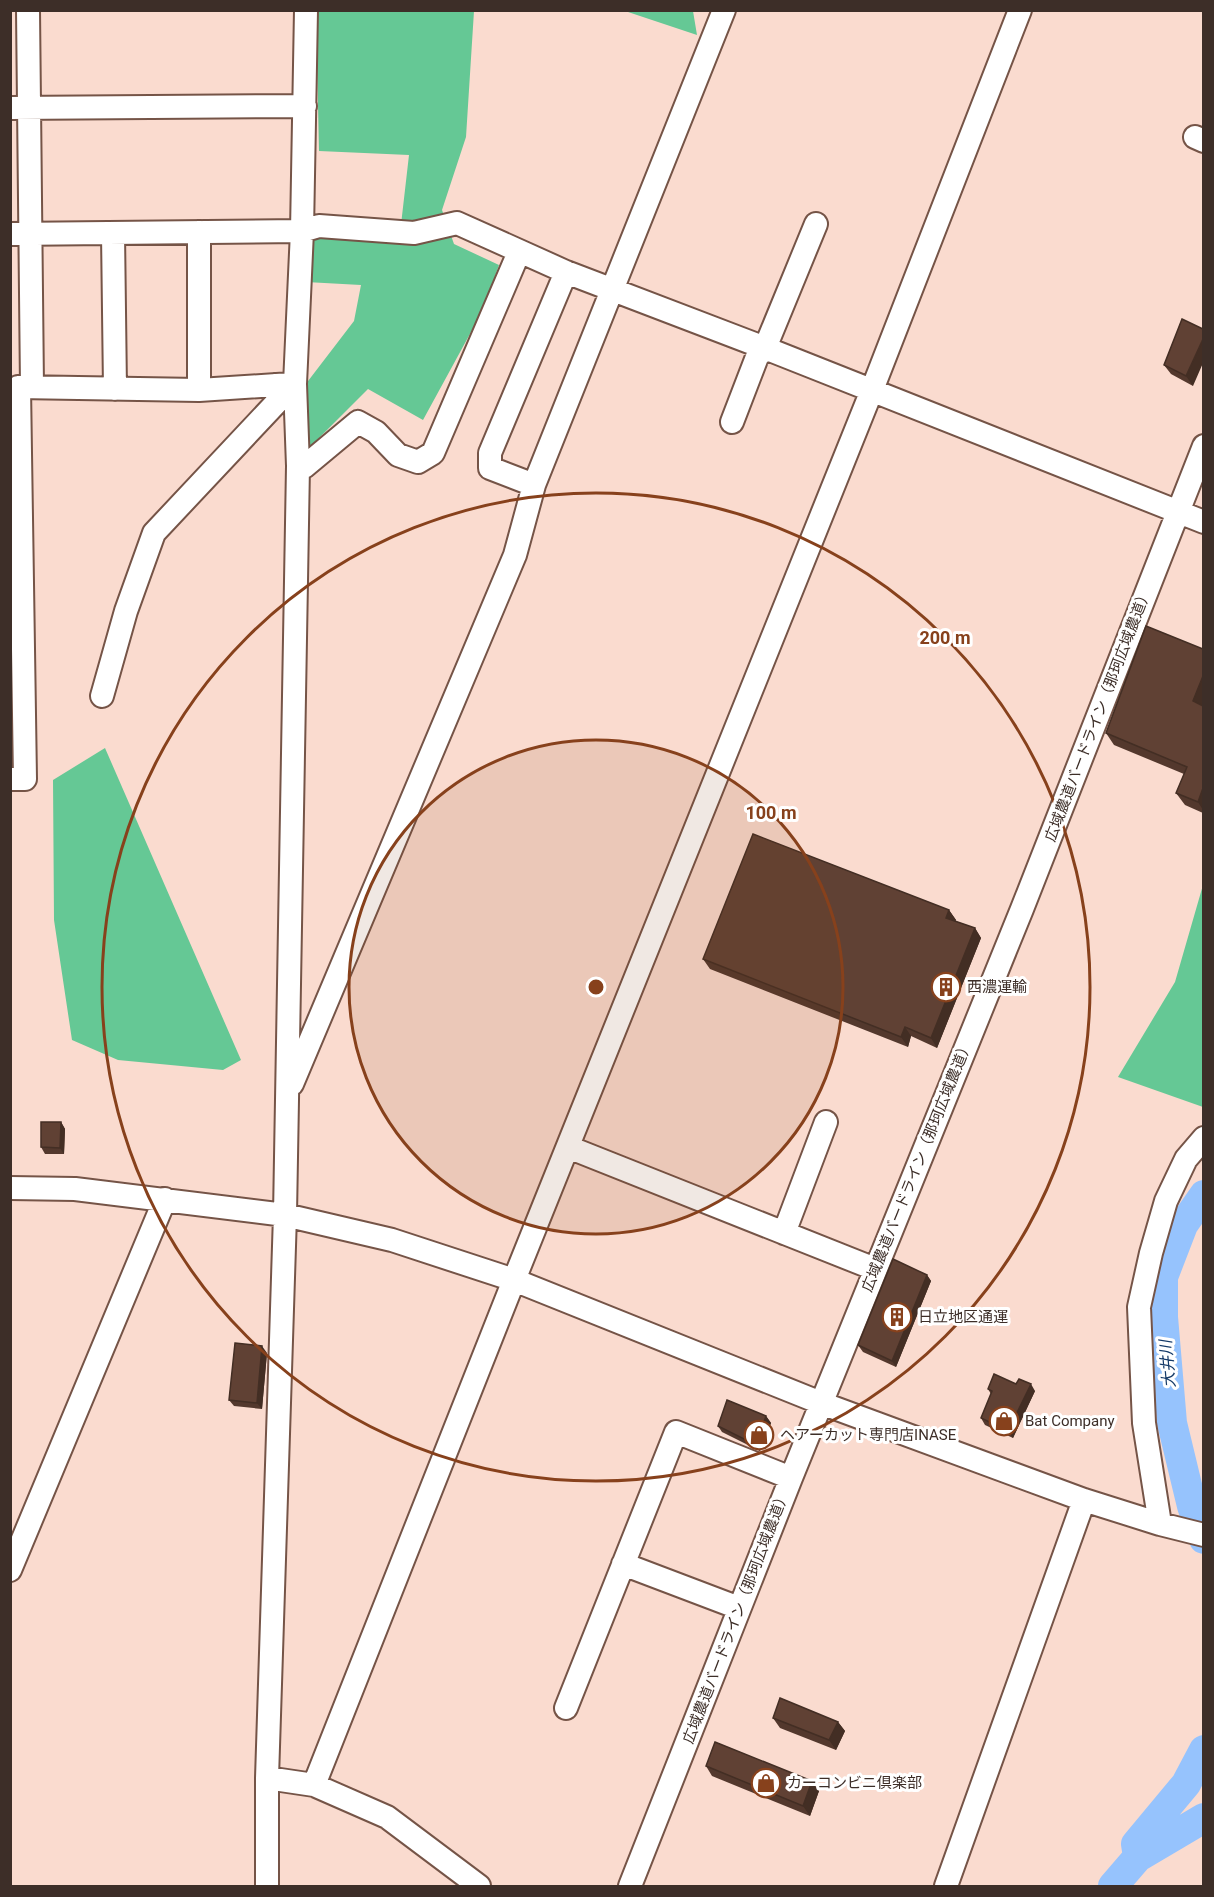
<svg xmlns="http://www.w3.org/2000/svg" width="1214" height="1897" viewBox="0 0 1214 1897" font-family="Roboto,'Noto Sans JP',sans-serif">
<rect width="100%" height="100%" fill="#fadbcf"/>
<path fill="#65c895" d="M316,11H474L466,137L442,210L454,244L499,265L483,310L423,420L368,389L308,449L305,385L354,321L361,285L306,282L309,238L399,242L409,155L319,151Z
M625,11H693L697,35Z
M105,748L241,1060L223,1070L118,1060L72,1040L54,920L53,780Z
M1203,885V1107L1118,1077L1175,982Z"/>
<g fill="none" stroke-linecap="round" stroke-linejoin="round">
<path stroke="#96c3fd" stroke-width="30" d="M1204,1195L1183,1225L1163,1277V1317L1172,1423L1192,1506L1204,1539
M1138,1857L1136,1844L1186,1784L1204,1750
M1113,1886L1138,1857L1204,1818"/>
<g stroke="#755447" stroke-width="26">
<path id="minor" d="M28,10L32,387
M10,108L305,106
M1195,137L1204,141
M199,232V390
M113,233L115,389
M10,234L302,231L319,226L414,233L457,223L566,272L765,348L1204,522
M18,387L199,390L291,384
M732,422L757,357L765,348L816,224
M298,466L304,467L358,422L376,432L398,455L418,462L433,453L519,252
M534,485L490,468V453L566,272
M102,696L126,611L154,533L278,401L275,385
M10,779H25L19,387
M292,1084L515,555L534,485L724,10
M568,1147L875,1269
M10,1188L75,1189L285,1215L392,1240L514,1280L821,1403L1084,1500L1160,1524L1204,1535
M784,1233L826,1122
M1160,1524L1144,1423L1139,1307L1151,1253L1166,1201L1186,1159L1204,1138
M623,1564L739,1608
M10,1570L165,1199
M566,1708L676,1432L791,1478
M267,1778L314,1785L387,1817L479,1886
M314,1785L514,1280L872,390L1020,10
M267,1886V1778L285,1215L298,466L295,384L302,231L306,10
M630,1886L791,1478L1022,909L1204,446
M946,1886L1084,1500"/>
</g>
<use href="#minor" stroke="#fff" stroke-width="22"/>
</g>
<path fill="#53382d" d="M1182,319L1193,386L1171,374L1164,365Z
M1203,649V813L1185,805L1176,793L1184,774L1114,745L1106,733Z
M949,910L956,920L955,921L975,928L981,938L937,1048L911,1036L908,1047L710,969L703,959Z
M61,1122L65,1129L64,1154H45L41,1147Z
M927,1275L931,1281L896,1367L863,1352L858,1345Z
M267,1353L262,1409L234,1406L229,1400Z
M1016,1384L1035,1391L1013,1438L985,1425L981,1418L991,1394L988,1389Z
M766,1416L771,1423L760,1451L722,1432L718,1426Z
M773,1718L838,1722L845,1731L836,1750L780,1728Z
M706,1766L819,1791L810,1816L712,1776Z"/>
<path fill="#432e24" d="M1203,339V363L1193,386L1186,376Z
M1203,676V710L1193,701Z
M1203,788V810L1198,802Z
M949,910L956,920L953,928L946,918Z
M975,928L981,938L937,1048L931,1038Z
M905,1027L911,1036L908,1047L901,1037Z
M61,1122L65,1129L64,1154L60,1148Z
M927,1275L931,1281L896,1367L892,1361Z
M262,1346L267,1353L262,1409L257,1403Z
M1031,1384L1035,1391L1013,1438L1008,1431Z
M766,1416L771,1423L760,1451L756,1445Z
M838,1722L845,1731L836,1750L829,1740Z
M812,1781L819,1791L810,1816L803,1806Z"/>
<path fill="#604134" stroke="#432e24" stroke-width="1.5" d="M1182,319L1203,329V339L1186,376L1164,365Z
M1146,626L1203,649V676L1193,701L1203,706V788L1198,802L1176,793L1187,767L1106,733Z
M753,834L949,910L946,918L975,928L931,1038L905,1027L901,1037L703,959Z
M41,1122H61L60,1148L41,1147Z
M893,1259L927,1275L892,1361L858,1345Z
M235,1343L262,1346L257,1403L229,1400Z
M994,1374L1016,1384L1019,1379L1031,1384L1008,1431L981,1418L992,1391L988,1389Z
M727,1400L766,1416L756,1445L718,1426Z
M780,1698L838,1722L829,1740L773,1718Z
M715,1742L812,1781L803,1806L706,1766Z"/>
<circle cx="596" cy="987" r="247" fill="#87411c" fill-opacity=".12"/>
<g fill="none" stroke="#87411c" stroke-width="3">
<circle cx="596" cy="987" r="247"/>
<circle cx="596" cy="987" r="494"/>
</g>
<defs>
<g id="building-ring" transform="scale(1.5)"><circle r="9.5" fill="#fff" stroke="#87411c" stroke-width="1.5"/><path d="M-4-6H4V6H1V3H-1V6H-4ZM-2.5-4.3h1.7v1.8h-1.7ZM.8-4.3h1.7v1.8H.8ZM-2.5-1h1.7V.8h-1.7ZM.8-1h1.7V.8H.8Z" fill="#87411c"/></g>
<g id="shop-ring" transform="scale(1.5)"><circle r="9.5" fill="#fff" stroke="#87411c" stroke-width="1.5"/><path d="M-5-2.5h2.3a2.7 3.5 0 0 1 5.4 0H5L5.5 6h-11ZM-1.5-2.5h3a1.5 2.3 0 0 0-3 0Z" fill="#87411c"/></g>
</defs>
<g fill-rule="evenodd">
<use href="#building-ring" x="946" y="987"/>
<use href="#building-ring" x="897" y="1317"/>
<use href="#shop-ring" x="1004" y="1421"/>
<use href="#shop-ring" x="759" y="1435"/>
<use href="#shop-ring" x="766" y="1783"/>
</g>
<g text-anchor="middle" stroke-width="6" stroke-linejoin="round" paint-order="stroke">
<g font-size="15" fill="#3d2e28" stroke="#fff">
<text transform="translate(1098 715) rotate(-69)" y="5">広域農道バードライン（那珂広域農道）</text>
<text transform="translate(917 1166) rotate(-68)" y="5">広域農道バードライン（那珂広域農道）</text>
<text transform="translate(736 1617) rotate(-69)" y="5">広域農道バードライン（那珂広域農道）</text>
</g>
<g font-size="15" fill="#3d2e28" stroke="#fff" text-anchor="start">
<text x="967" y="992">西濃運輸</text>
<text x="918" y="1322">日立地区通運</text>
<text x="1025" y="1426">Bat Company</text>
<text x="780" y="1440">ヘアーカット専門店INASE</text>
<text x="787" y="1788">カーコンビニ倶楽部</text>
</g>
<g font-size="16" font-style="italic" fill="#153a68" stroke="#fff">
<text transform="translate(1167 1364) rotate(-95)" y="6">大井川</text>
</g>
</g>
<circle cx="596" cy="987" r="9" fill="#87411c" stroke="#fff" stroke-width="3"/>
<g font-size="18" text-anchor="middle" font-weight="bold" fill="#87411c" stroke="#fff" stroke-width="6" stroke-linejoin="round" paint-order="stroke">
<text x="945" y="644">200 m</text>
<text x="771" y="819">100 m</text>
</g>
<rect width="1214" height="1897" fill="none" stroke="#3d2e28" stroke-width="24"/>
</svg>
